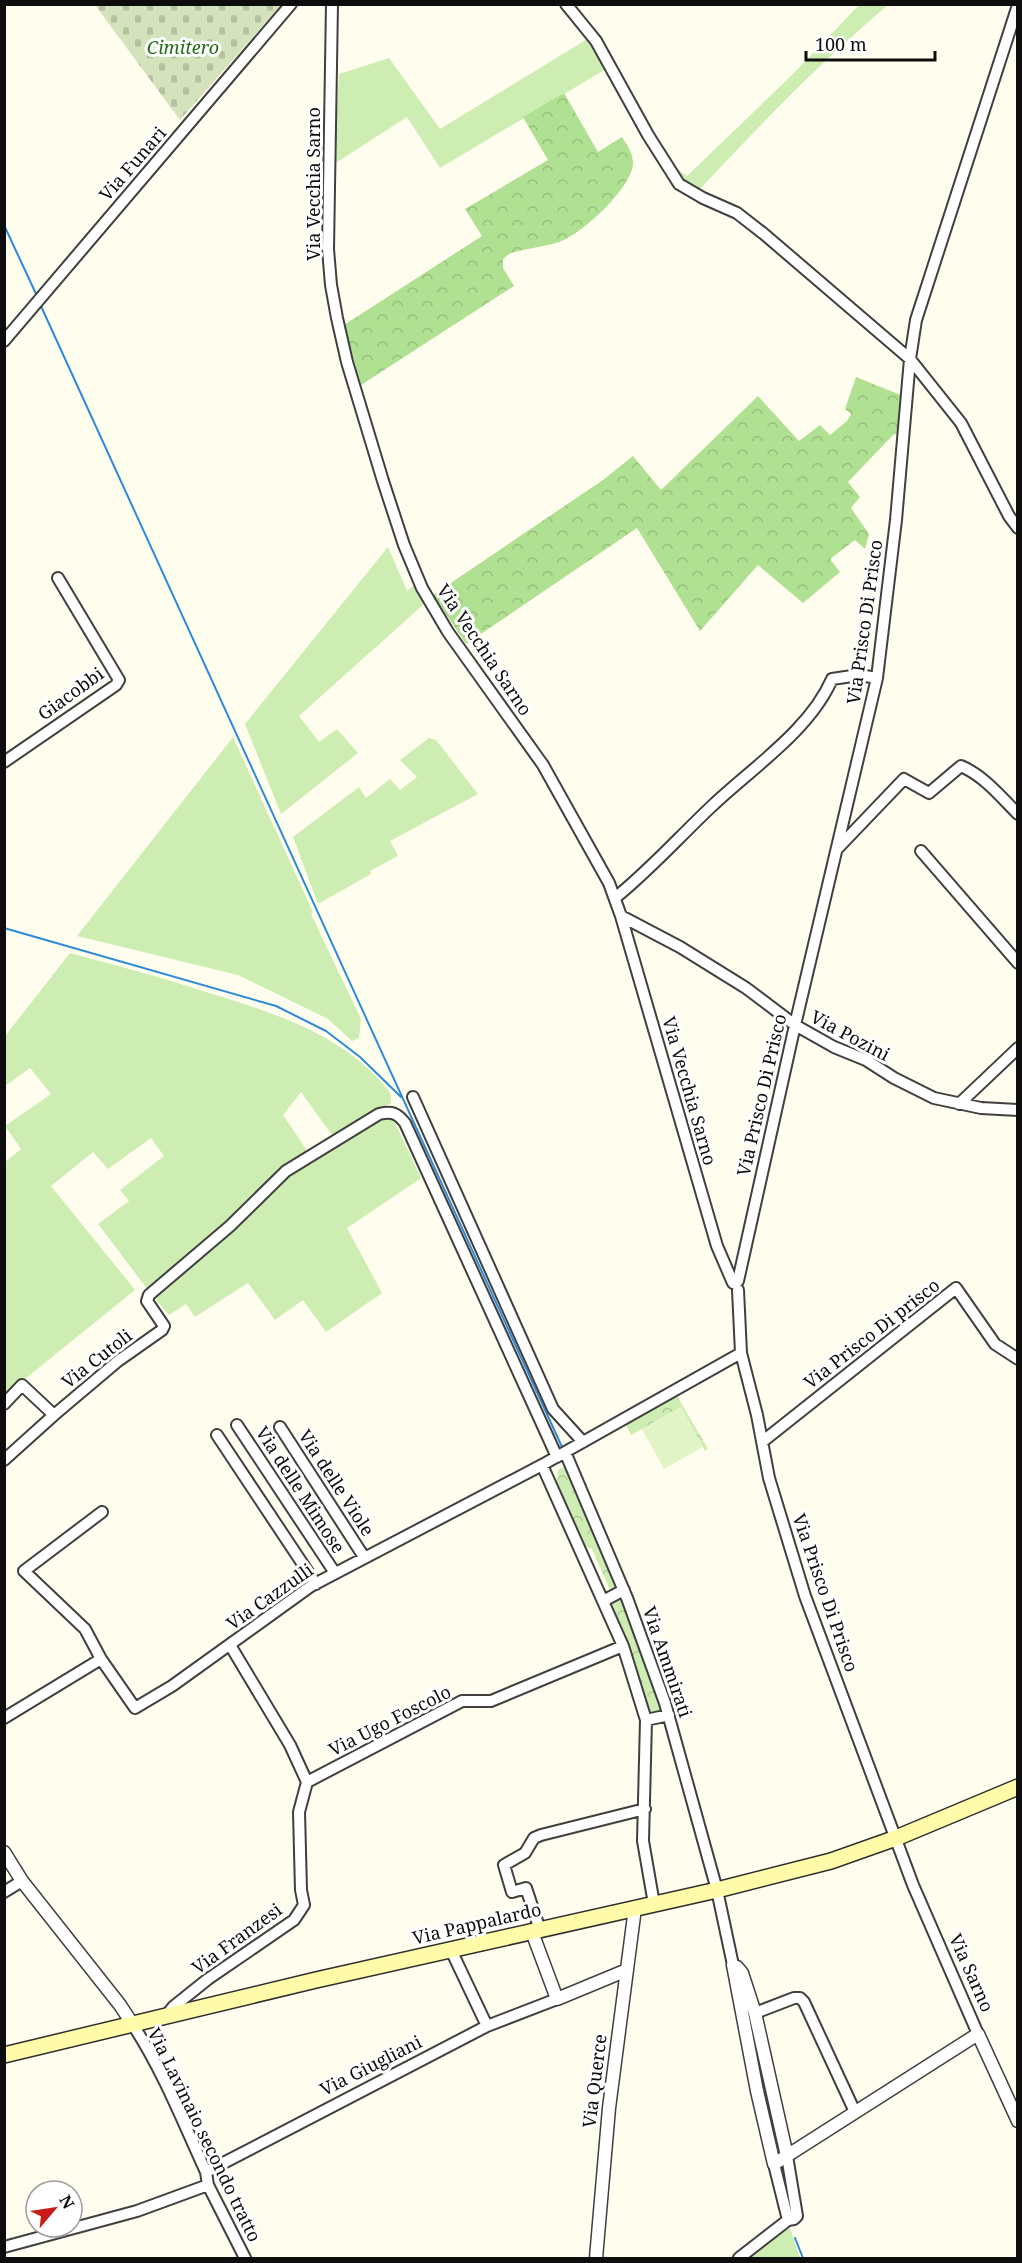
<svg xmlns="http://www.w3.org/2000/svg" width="1022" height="2263" viewBox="0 0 1022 2263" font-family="'Noto Serif',serif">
<defs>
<pattern id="forest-crowns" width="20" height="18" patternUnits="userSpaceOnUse" patternTransform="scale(1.5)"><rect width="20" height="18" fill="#b0e091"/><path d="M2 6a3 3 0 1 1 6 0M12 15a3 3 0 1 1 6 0" fill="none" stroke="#96bf7c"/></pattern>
<pattern id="cemetery-stones" width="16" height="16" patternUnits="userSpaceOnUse" patternTransform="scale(1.5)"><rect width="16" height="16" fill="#d4e3bc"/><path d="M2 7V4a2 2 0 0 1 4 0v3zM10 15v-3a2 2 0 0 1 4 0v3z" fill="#b5c2a0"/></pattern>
<pattern id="park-crowns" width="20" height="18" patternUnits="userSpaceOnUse" patternTransform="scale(1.5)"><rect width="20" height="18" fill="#ceedb3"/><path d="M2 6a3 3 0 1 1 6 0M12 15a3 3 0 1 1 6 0" fill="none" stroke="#b0ca99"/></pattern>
</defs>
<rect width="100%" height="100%" fill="#fffdee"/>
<path fill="#ceedb3" d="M859,5H888C820,62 759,126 698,191L683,181L676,168L687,176L792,75Z
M589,38L606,69L440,168L407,117L334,164L339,74L389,58L440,129Z
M388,547L407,591L414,585L424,604L299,716L319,742L337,729L358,753L281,814L245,724Z
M233,737L313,912L311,914L361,1019L359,1038L352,1041L328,1019L238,975L77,936Z
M429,738L436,740L478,794L390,841L398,856L370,871L371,874L318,904L293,837L359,787L366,798L390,779L400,790L417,777L400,760Z
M70,953C119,966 167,979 216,995C280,1015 345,1036 389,1091L391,1096V1103L332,1135L301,1092L283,1115L308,1152L148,1290L98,1224L129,1201L120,1190L164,1156L151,1138L108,1169L93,1152L51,1186L135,1290L5,1395V1162L21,1149L5,1126L51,1094L30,1068L5,1086V1036Z
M387,1117L392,1118L396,1125L421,1178L347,1228L382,1293L326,1332L303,1300L275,1320L248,1283L195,1317L186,1304L169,1315L152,1295L294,1173Z
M790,2228L800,2258H747L768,2241Z"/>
<path fill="url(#forest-crowns)" d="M564,93L598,152L622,137C627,145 633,153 633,163C633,187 581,235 559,242C543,247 526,248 509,254L503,259V268L514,286L361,385L344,325L482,236L465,209L548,160L523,117Z
M856,377L903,396L899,435L894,434L848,482L860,497L851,508L869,534L865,549L855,540L830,559L840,572L803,603L758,565L700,631L637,528L466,644L433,595L603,480L633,456L661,490L758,396L799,441L820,425L830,435L847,421L851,414L845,409Z"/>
<path fill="url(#cemetery-stones)" d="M95,5H281L180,120Z"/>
<path fill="url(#park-crowns)" d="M677,1396L708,1449L705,1451L681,1407L631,1435L626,1424Z
M564,1467L568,1470L620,1588L611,1592L592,1549L583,1545L557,1482L558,1470Z
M623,1597L653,1678L661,1711L649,1714L634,1664L610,1604Z"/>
<path fill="#e1f4c6" d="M681,1407L703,1447L664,1469L642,1429Z"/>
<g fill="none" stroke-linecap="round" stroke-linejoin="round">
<path stroke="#2d8ada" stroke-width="2" d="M4,225L37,296
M40,304L562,1447
M4,928L276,1006L326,1031L360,1057L401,1097
M795,2238L803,2258"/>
<g stroke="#404040" stroke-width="14">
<path id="minor" d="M332,4L328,249L331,285L337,318L347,362L383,481L404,545L422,588L448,632L543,765L609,883L621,916L717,1246L733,1283
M566,4L596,41L648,135L679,184L703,198L737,213L764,234L910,359L961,423L1009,516L1018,528
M4,341L291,4
M4,762L116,685L119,680L58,578
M837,849L904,779L929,793L961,766C984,776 1000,796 1018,814
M921,851L1018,963
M615,898C650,870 680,836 712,806C752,768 810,730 832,679L859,675L877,678
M621,916L680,947L746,988L795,1025L834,1047L866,1060L894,1078L934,1098L981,1108L1018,1110
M413,1097L553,1409L583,1442
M959,1104L1018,1048
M738,1281L795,1025L877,678L896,520L910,359L916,320L1018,5
M738,1290L741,1353L757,1415L769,1478L805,1596L913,1885L978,2034
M4,1404L22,1385L54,1415L4,1460
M54,1415L118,1361L162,1330L164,1326L147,1301L149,1295L230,1226L286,1171L379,1114C392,1111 397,1113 405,1123L557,1457
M237,1425L335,1573
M280,1427L364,1557
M217,1435L316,1584
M762,1442L956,1288L995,1344L1018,1359
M565,1452L627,1598L665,1703L717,1890L733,1965
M542,1465L623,1646L646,1720L643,1841L654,1904
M102,1512L24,1571L85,1629L101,1659L135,1708L172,1686L311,1586L542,1465L741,1353
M603,1601L624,1590
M4,1718L101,1659
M646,1720L669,1715
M307,1782L462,1701H491L623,1646
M4,1892L22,1881
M540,1930L526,1888L512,1892L504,1865L525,1853L534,1838L541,1835L645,1809
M451,1950L487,2026
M755,2013L794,1998H800L804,2002L855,2112
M165,2017L173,2007L208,1979L294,1920L304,1905L301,1890L299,1812L307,1782L290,1745L230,1645
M133,2025C163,2071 183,2122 206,2172L208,2185L245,2258
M774,2164L788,2220
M206,2172L487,2026L557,1999
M4,2247L137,2211L208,2185
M739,2258L788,2220L794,2219L797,2216L787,2156"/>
</g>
<g stroke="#404040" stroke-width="15">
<path id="tertiary" d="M4,1852L22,1881L120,2005L133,2025
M532,1932L557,1999L627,1970
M733,1965L757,2091L774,2164L978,2034L1018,2121
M737,1967L742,1973L755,2013L787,2156
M596,2258L609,2108L635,1908"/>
</g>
<g stroke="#2f2f2f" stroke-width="18">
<path id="secondary" d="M4,2055L316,1980L717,1890L831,1861L896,1838L1018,1787"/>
</g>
<use href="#minor" stroke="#fff" stroke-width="10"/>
<use href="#tertiary" stroke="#fff" stroke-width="12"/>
<use href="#secondary" stroke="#fffba9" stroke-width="15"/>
</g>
<g text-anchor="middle" stroke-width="6" stroke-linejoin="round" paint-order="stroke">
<g font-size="18" font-style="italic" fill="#246b18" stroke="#fff">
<text x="183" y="54">Cimitero</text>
</g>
<g font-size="18" fill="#0d0d0d" stroke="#fff">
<text transform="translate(133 164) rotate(-49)" y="6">Via Funari</text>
<text transform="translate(314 184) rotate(-90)" y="6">Via Vecchia Sarno</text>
<text transform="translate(865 622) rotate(-82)" y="6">Via Prisco Di Prisco</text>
<text transform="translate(484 650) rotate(56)" y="6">Via Vecchia Sarno</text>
<text transform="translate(71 694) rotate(-36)" y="6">Giacobbi</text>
<text transform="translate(850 1036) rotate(28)" y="6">Via Pozini</text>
<text transform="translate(689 1091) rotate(74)" y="6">Via Vecchia Sarno</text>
<text transform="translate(762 1095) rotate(-77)" y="6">Via Prisco Di Prisco</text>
<text transform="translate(872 1334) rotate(-38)" y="6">Via Prisco Di prisco</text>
<text transform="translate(97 1359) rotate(-38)" y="6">Via Cutoli</text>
<text transform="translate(336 1483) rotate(57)" y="6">Via delle Viole</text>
<text transform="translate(300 1490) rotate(57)" y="6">Via delle Mimose</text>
<text transform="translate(825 1593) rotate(71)" y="6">Via Prisco Di Prisco</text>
<text transform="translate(270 1597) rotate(-35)" y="6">Via Cazzulli</text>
<text transform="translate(667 1662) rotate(71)" y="6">Via Ammirati</text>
<text transform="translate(390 1721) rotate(-27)" y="6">Via Ugo Foscolo</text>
<text transform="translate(477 1924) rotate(-13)" y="6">Via Pappalardo</text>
<text transform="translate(237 1939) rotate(-36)" y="6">Via Franzesi</text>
<text transform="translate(971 1973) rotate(66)" y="6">Via Sarno</text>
<text transform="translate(371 2066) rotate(-27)" y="6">Via Giugliani</text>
<text transform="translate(595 2081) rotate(-83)" y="6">Via Querce</text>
<text transform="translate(204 2135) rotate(64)" y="6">Via Lavinaio secondo tratto</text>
</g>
</g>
<rect width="1022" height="2263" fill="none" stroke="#0d0d0d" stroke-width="12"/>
<g transform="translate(54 2209) rotate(61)"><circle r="28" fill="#ffffff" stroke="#9e9e9e" stroke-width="1.5"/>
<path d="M0-4.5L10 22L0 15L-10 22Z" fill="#ca1b18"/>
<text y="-9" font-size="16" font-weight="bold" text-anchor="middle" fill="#0d0d0d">N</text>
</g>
<path d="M806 51v9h129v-9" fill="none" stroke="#0d0d0d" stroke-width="3"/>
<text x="815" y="51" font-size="18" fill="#0d0d0d" stroke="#ffffff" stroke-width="4.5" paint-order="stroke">100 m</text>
</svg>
